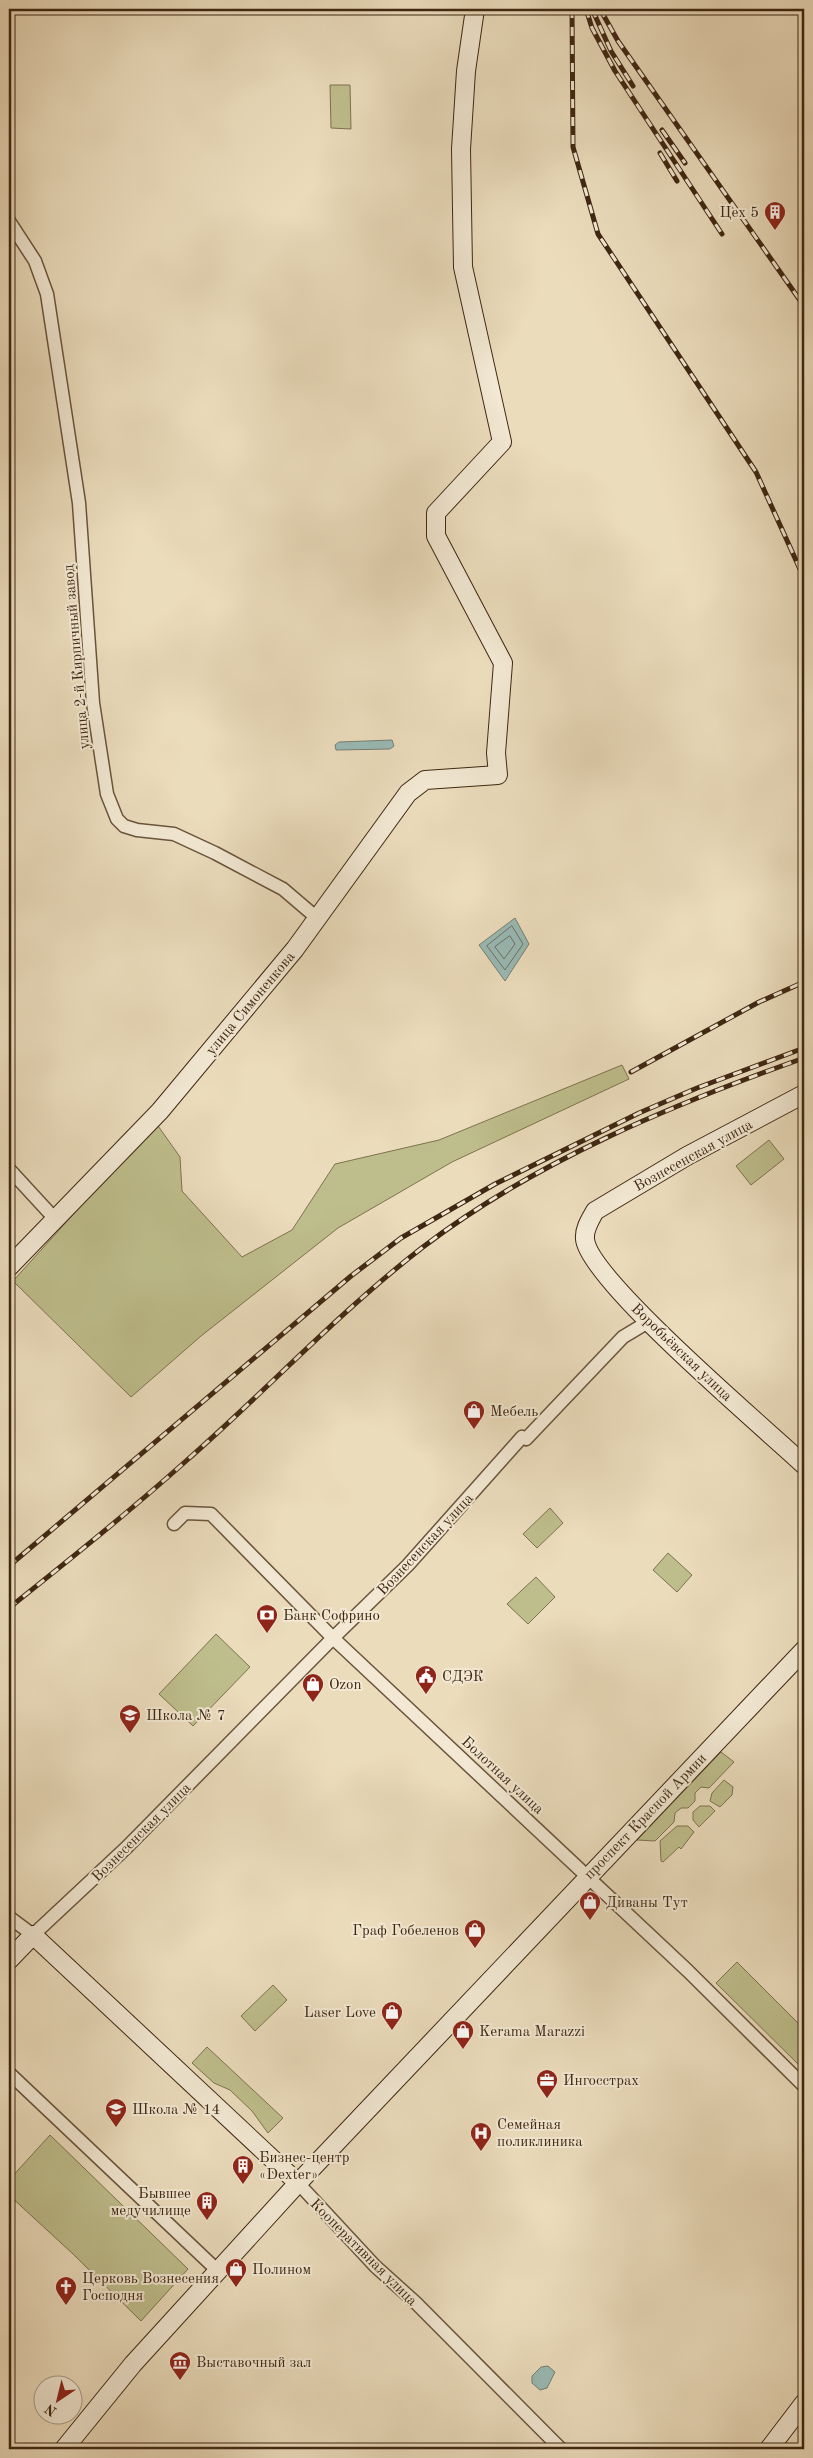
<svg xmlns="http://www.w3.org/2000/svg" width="813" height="2458" viewBox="0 0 813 2458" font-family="'Old Standard TT',serif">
<rect width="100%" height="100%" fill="#ebdcbc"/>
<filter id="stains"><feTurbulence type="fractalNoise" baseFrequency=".004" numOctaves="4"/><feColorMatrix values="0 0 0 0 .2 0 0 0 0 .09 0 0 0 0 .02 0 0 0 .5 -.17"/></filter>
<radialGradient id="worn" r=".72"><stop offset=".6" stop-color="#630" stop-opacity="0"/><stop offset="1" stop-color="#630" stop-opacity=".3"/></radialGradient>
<path fill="#bebe8c" stroke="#7e724f" d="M330,85H350L351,129L331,128Z
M622,1065L629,1079L452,1162L338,1228L201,1336L131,1397L13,1281L156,1123L180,1157L182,1191L242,1257L292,1230L335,1164L439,1140Z
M769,1140L784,1159L751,1185L736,1166Z
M550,1508L563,1523L537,1548L523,1534Z
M668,1553L692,1575L677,1592L653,1570Z
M536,1577L555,1597L528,1624L507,1604Z
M216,1634L250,1667L193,1726L159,1694Z
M721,1752L734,1762L709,1788L701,1787L695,1793V1801L688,1808H681L675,1813L674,1822L655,1841L637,1840Z
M724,1780L733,1787L732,1795L720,1807L710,1801L712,1793Z
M700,1806H710L715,1811L699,1827L693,1820V1812Z
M677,1826H688L694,1832L681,1849L679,1847L663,1862L661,1861L660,1841Z
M737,1962L804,2029V2070L716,1983Z
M273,1985L287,2000L255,2031L241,2016Z
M207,2047L283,2118L268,2133L252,2111L230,2090L214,2083L192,2063Z
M50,2135L188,2269L141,2321L73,2254L9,2195V2180Z"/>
<path fill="#99bab5" stroke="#757f74" d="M392,740L394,746L390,749L336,750L335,745L339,742Z
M515,918L529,944L505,981L479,945Z
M548,2366L555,2372L547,2388L540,2390L532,2383V2376L541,2367Z"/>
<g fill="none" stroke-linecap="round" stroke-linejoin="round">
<path stroke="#6c7064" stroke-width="1" d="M512,926L523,944L505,970L487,946Z
M510,936L515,944L504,959L495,947Z"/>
<g stroke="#6a543c" stroke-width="15">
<path id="street" d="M9,221L35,261L47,294L79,503L93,703L107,794L117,819L124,826L137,830L174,834L215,853L283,889L317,918
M9,1169L55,1219
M174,1524L185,1513L211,1514L333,1638L688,1971L804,2086
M9,1917L33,1935L126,1848L333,1638L408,1565L522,1437L526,1439L623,1337L648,1322
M9,2073L218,2271
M298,2183L375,2266L416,2303L561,2449"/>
</g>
<g stroke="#3f2712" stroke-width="20">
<path id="secondary" d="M804,1094L687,1156L595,1211C590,1220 584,1229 585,1239C588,1279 767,1430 804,1465
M9,1267L160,1111L295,949L408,793L425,780L498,775L496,753L503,663L436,536V513L502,442L463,267L461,149L466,71L475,9
M9,1960L33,1935L298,2183
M64,2449L133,2364L298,2183L804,1650
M769,2449L804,2403"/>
</g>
<use href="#street" stroke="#f2e8d3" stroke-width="12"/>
<use href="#secondary" stroke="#f2e8d3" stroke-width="18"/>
<g stroke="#3f2712" stroke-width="5">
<path id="rail" d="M572,9L573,147L598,234L756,472L804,578
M586,9L592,28L615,71L722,234
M592,9L611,51L633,86
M600,9L618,41L804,306
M662,130L685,163
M660,153L677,181
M631,1072L759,1002L804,982
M9,1566L351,1276L401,1238L495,1184L639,1113L697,1088L804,1048
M9,1608C69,1560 129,1512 186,1461C266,1391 339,1312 423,1247C536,1161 671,1105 804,1058"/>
</g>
<use href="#rail" stroke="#f2e8d3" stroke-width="3" stroke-dasharray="9" stroke-linecap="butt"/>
</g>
<defs>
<g id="building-pin" transform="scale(1.125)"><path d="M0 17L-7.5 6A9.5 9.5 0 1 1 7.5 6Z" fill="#8f2418" stroke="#f2e8d3"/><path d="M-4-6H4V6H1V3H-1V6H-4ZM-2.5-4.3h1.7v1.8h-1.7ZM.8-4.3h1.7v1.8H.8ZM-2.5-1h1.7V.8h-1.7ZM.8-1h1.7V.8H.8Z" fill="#fff"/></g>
<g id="shop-pin" transform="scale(1.125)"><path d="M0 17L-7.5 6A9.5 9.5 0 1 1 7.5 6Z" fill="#8f2418" stroke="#f2e8d3"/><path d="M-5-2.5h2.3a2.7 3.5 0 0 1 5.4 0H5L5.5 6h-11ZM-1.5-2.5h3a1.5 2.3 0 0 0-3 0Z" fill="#fff"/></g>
<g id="bank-pin" transform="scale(1.125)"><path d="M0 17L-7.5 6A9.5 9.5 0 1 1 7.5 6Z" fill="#8f2418" stroke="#f2e8d3"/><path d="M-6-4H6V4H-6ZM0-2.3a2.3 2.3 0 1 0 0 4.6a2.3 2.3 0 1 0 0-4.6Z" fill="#fff"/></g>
<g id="civic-pin" transform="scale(1.125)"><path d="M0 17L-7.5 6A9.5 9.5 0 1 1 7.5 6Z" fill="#8f2418" stroke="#f2e8d3"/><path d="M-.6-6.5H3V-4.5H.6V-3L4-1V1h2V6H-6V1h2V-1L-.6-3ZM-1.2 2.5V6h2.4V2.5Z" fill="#fff"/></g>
<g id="school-pin" transform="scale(1.125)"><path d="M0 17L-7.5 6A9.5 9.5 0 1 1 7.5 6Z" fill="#8f2418" stroke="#f2e8d3"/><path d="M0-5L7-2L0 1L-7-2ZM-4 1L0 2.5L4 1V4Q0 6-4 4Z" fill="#fff"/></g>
<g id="office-pin" transform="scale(1.125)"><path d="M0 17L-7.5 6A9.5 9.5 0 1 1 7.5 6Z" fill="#8f2418" stroke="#f2e8d3"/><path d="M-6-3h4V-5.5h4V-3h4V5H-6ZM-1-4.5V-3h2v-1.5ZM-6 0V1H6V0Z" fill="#fff"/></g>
<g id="hospital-pin" transform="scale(1.125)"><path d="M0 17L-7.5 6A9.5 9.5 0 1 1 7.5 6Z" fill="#8f2418" stroke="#f2e8d3"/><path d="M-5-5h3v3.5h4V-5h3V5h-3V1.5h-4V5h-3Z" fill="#fff"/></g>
<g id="church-pin" transform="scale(1.125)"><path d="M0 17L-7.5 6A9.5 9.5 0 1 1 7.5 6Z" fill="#8f2418" stroke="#f2e8d3"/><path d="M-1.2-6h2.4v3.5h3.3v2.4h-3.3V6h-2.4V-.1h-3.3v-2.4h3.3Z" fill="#fff"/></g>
<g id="museum-pin" transform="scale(1.125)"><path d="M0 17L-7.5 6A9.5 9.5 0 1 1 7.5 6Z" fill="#8f2418" stroke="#f2e8d3"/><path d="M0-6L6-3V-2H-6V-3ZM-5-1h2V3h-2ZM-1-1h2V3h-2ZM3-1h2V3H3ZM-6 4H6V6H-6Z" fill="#fff"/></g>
</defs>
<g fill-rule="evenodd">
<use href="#building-pin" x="775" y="212"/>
<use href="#shop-pin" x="474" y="1411"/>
<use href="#bank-pin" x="267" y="1615"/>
<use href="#civic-pin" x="426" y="1676"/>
<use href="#shop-pin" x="313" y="1684"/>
<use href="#school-pin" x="130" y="1715"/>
<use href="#shop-pin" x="590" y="1902"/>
<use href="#shop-pin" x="475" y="1930"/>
<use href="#shop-pin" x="392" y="2012"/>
<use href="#shop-pin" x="463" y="2031"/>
<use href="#office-pin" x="547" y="2080"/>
<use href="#school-pin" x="116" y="2109"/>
<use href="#hospital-pin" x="481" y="2133"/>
<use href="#building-pin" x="243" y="2166"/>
<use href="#building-pin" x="207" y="2202"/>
<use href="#shop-pin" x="236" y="2269"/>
<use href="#church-pin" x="66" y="2287"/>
<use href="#museum-pin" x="180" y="2362"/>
</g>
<g text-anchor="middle" stroke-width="4" stroke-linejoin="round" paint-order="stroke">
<g font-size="15" fill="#3f2712" stroke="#f2e8d3" text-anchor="start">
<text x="759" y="217" text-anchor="end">Цех 5</text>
<text x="490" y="1416">Мебель</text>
<text x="283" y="1620">Банк Софрино</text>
<text x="442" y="1681">СДЭК</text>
<text x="329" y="1689">Ozon</text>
<text x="146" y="1720">Школа № 7</text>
<text x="606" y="1907">Диваны Тут</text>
<text x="459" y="1935" text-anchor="end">Граф Гобеленов</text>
<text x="376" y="2017" text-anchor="end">Laser Love</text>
<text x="479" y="2036">Kerama Marazzi</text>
<text x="563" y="2085">Ингосстрах</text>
<text x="132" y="2114">Школа № 14</text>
<text x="497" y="2129">Семейная<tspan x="497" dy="17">поликлиника</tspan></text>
<text x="259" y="2162">Бизнес-центр<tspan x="259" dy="17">«Dexter»</tspan></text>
<text x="191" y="2198" text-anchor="end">Бывшее<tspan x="191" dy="17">медучилище</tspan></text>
<text x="252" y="2274">Полином</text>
<text x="82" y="2283">Церковь Вознесения<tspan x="82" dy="17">Господня</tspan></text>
<text x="196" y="2367">Выставочный зал</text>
</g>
<g font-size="15" fill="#3f2712" stroke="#f2e8d3">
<text transform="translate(76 657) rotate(-95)" y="5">улица 2-й Кирпичный завод</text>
<text transform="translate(250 1003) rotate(-50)" y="5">улица Симоненкова</text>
<text transform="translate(693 1155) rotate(-29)" y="5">Вознесенская улица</text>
<text transform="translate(682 1352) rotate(44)" y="5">Воробьёвская улица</text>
<text transform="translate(425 1544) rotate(-47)" y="5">Вознесенская улица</text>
<text transform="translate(503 1775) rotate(43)" y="5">Болотная улица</text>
<text transform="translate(645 1816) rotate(-46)" y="5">проспект Красной Армии</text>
<text transform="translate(141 1832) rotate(-45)" y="5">Вознесенская улица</text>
<text transform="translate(364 2252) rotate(45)" y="5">Кооперативная улица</text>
</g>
</g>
<rect width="813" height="2458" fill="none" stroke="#ebdcbc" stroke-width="30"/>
<rect x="10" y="10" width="793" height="2438" fill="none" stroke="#3f2712" stroke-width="2.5"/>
<rect x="15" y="15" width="783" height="2428" fill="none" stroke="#3f2712"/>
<g transform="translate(58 2400) rotate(215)"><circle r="24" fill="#f2e8d3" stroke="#aa9b86"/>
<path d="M0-4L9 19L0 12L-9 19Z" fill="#8f2418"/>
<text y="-8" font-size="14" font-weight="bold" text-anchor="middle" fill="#3f2712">N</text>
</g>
<rect width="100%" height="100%" filter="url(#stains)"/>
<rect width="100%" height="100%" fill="url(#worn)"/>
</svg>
